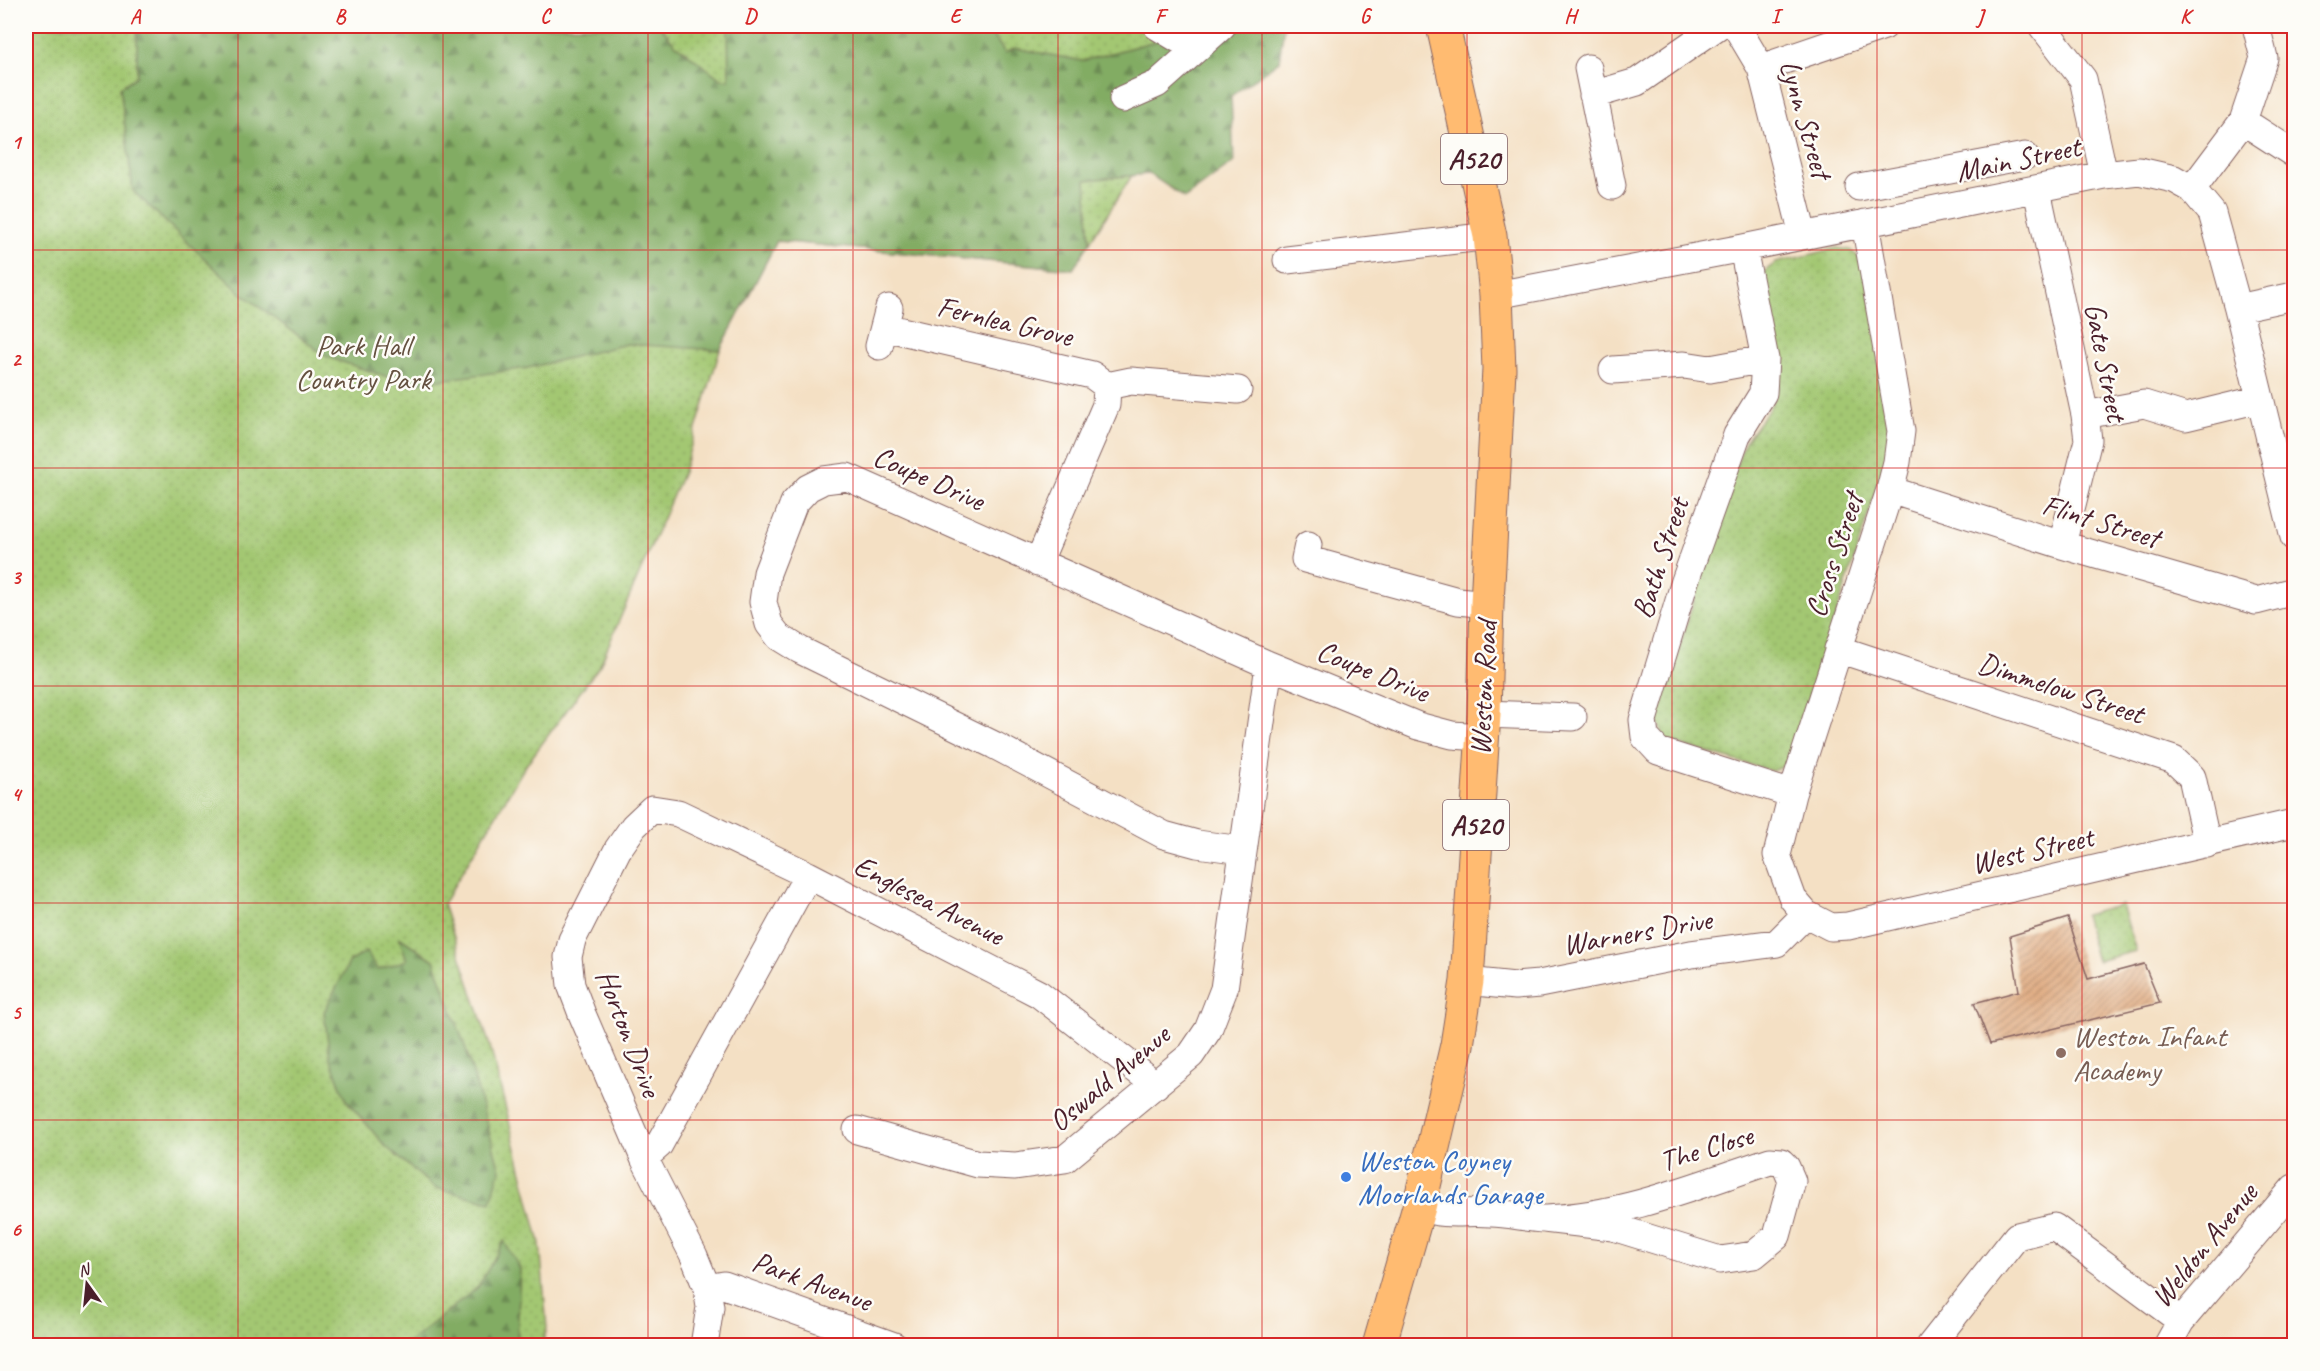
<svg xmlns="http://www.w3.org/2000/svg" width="2320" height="1371" viewBox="0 0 2320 1371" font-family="Caveat,sans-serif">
<defs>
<pattern id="grass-dots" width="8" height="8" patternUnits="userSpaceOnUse" patternTransform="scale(1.5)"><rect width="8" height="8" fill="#a3c772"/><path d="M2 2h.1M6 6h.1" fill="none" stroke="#8eaa63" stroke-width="1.8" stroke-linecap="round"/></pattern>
<pattern id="forest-firs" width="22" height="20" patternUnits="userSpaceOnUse" patternTransform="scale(1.5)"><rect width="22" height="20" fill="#82ac64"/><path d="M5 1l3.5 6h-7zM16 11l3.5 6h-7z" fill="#6c8b53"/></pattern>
<pattern id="building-hatch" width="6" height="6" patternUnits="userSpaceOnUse" patternTransform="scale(1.5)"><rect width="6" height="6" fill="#e1af86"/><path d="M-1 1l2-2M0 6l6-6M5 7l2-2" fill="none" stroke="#b88e6e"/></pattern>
</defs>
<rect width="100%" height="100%" fill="#fdfcf7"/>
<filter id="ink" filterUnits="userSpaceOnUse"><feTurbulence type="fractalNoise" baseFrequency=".0167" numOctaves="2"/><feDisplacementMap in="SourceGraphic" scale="12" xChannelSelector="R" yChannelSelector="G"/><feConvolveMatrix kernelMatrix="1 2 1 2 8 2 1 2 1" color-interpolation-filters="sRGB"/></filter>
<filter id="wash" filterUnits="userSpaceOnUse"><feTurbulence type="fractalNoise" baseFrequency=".008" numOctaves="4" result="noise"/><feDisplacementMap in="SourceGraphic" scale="24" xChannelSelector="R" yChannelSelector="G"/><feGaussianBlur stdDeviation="1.35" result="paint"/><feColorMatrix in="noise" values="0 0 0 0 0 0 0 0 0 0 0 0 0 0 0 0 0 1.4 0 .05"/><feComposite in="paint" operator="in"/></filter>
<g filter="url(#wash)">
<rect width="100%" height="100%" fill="#f4e0c4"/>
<path fill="url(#grass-dots)" stroke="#76734e" stroke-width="1.5" d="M26,26H1226L1073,269L777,241L720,350L683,472L600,665L524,768L443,904L490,1046L540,1243L547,1329L542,1345H26Z
M1837,248L1850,250L1865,262L1895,430L1789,764L1772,771L1666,741L1657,721L1729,485L1745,442L1769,409L1778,387L1779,356L1762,288L1766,270L1776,263Z
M2122,905L2136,951L2097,961L2084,915Z"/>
<path fill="url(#forest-firs)" stroke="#666648" stroke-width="1.5" d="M137,26H660L675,44L721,79L729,80L728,26H987L1005,53L1015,48L1082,61L1159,40L1165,26H1284L1279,61L1231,96L1234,162L1185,198L1149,174L1086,180L1090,242L1073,269L777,241L720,350L627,344L528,368L409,384L327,357L241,293L133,191L120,87L137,76Z
M399,937L434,960L466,1049L500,1170L491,1202L435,1188L385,1146L346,1100L330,1058L324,1012L350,961L366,952L378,970L407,960Z
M504,1241L520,1269L517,1345H406L478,1287Z"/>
<g id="blocks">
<path fill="url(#building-hatch)" d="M2068,918L2088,979L2144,964L2160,1003L1990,1044L1974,1003L2019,991L2010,936Z"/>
</g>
</g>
<g filter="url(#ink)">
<use href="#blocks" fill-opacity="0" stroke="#866361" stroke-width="1.5"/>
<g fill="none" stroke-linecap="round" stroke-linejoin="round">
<g stroke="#866361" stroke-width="29">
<path id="minor" d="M1157,26L1187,44L1203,43L1222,26
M1736,26L1761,68L1803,235
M2042,26L2083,79L2104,175
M1588,68L1612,186
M1761,68L1884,26
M1593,95L1637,82L1718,26
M1123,99L1157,84L1203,43
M2243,121L2294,154
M1859,187L2025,156
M2192,189L2243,121L2264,58L2256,26
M2037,190L2085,415L2088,440L2062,545
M1865,223L1901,431L1897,462L1890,490L1792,794L1777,855L1793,899L1806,914L1831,927L1848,926L2294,823
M1743,248L1765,359L1763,393L1737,435L1685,581L1643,720L1645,737L1658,751L1792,794
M1287,260L1490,236
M1496,295L1743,248L2104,175L2139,171L2174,179L2192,189L2212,213L2238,308L2294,537
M2238,308L2294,296
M884,327L1092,375L1107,386L1106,405L1038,563
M879,346L889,308
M1613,370L1684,365L1710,369L1765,359
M1107,386L1131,381L1238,390
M2085,415L2144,404L2186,417L2260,399
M1890,490L2062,545L2256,601L2294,591
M1308,545L1305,559L1458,601L1487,604
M1838,649L2174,760L2192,777L2207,844
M1484,714L1573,717
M1242,850L1197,844L1164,835L994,745L800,650L779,637L769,624L763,602L767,573L794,503L808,488L824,480L847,477L1269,665L1418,726L1452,735L1481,737
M1467,981L1515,986L1539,984L1691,954L1777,943L1806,914
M857,1130L978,1164L1015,1166L1065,1159L1191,1055L1208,1030L1224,989L1269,665
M644,1158L659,1145L808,875
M1419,1207C1447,1217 1463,1211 1491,1213C1509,1213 1528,1219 1546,1219C1623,1216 1698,1185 1770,1161L1781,1162L1786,1167L1792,1181L1777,1236L1754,1255L1720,1260L1613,1227L1544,1219
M707,1288L724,1285L894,1346
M704,1346L710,1307L707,1288L694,1256L644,1158L582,1014L571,985L568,957L572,940L618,849L634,826L652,809L678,813L808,875L1039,994L1156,1085
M1930,1346L2017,1236L2054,1227L2181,1321
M2167,1346L2181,1321L2294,1188"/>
</g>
<g stroke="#866361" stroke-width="35">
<path id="highway" d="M1379,1346L1419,1207L1457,1045L1467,981L1484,714L1487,604L1499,369L1496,295L1490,236L1443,26"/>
</g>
<use href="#minor" stroke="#fff" stroke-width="27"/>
<use href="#highway" stroke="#ffbb71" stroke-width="33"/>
</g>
</g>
<path fill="none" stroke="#d62828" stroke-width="1.5" stroke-opacity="0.55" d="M238,26V1346M443,26V1346M648,26V1346M853,26V1346M1058,26V1346M1262,26V1346M1467,26V1346M1672,26V1346M1877,26V1346M2082,26V1346M26,250H2294M26,468H2294M26,686H2294M26,903H2294M26,1120H2294"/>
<circle fill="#8d6e63" stroke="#fdfcf7" stroke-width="2" cx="2061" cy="1053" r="6"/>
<circle fill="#3f7fe0" stroke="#fdfcf7" stroke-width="2" cx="1346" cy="1177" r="6"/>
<g text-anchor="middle" stroke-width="5" stroke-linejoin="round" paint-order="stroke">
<g fill="#fdfcf7" stroke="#806168" stroke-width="1.5">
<rect x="1441" y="134" width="66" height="50" rx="4.5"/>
<rect x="1443" y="800" width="66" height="50" rx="4.5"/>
</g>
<g font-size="28" font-weight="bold" fill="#4a1f2b">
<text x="1474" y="169">A520</text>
<text x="1476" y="835">A520</text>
</g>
<g font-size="30" fill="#4a1f2b" stroke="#fdfcf7">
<text transform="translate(1806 119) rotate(74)" y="10">Lynn Street</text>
<text transform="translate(2018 159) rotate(-12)" y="10">Main Street</text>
<text transform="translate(1005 321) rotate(13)" y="10">Fernlea Grove</text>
<text transform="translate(2106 362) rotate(79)" y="10">Gate Street</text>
<text transform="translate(929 478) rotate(24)" y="10">Coupe Drive</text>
<text transform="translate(2101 521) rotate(17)" y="10">Flint Street</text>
<text transform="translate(1834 555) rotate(-72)" y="10">Cross Street</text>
<text transform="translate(1660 558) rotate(-72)" y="10">Bath Street</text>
<text transform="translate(1373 671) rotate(22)" y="10">Coupe Drive</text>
<text transform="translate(1483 688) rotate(-87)" y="10">Weston Road</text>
<text transform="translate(2061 688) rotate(18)" y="10">Dimmelow Street</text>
<text transform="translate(2032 850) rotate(-13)" y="10">West Street</text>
<text transform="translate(929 900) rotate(27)" y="10">Englesea Avenue</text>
<text transform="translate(1637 932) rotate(-10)" y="10">Warners Drive</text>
<text transform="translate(629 1033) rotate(69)" y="10">Horton Drive</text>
<text transform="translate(1109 1078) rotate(-40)" y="10">Oswald Avenue</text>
<text transform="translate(1706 1148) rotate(-17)" y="10">The Close</text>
<text transform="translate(2204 1245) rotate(-51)" y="10">Weldon Avenue</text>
<text transform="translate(812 1281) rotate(20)" y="10">Park Avenue</text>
</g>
<g font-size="30" fill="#655140" stroke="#fdfcf7">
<text x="363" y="355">Park Hall<tspan x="363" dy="34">Country Park</tspan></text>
</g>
<g font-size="30" fill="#785e54" stroke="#fdfcf7" text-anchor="start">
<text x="2073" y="1046">Weston Infant<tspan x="2073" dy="34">Academy</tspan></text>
</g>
<g font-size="30" fill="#366cbe" stroke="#fdfcf7" text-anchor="start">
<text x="1358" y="1170">Weston Coyney<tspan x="1358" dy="34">Moorlands Garage</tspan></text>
</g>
</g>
<rect width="2320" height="1371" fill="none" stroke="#fdfcf7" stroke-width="66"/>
<g transform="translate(87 1284) rotate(345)" stroke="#fdfcf7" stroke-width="4.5" paint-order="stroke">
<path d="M0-4.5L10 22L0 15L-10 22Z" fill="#4a1f2b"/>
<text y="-9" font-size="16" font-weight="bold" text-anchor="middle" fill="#4a1f2b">N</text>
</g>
<rect x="33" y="33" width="2254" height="1305" fill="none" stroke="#d62828" stroke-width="2"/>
<g font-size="20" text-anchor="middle" font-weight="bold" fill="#d62828">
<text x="135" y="23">A</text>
<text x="340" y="23">B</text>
<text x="545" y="23">C</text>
<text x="750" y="23">D</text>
<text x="955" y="23">E</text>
<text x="1160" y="23">F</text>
<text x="1365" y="23">G</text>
<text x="1570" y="23">H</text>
<text x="1775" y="23">I</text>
<text x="1980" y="23">J</text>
<text x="2185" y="23">K</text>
<text x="16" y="149">1</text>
<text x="16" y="366">2</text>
<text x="16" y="584">3</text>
<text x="16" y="801">4</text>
<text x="16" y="1019">5</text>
<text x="16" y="1236">6</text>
</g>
</svg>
